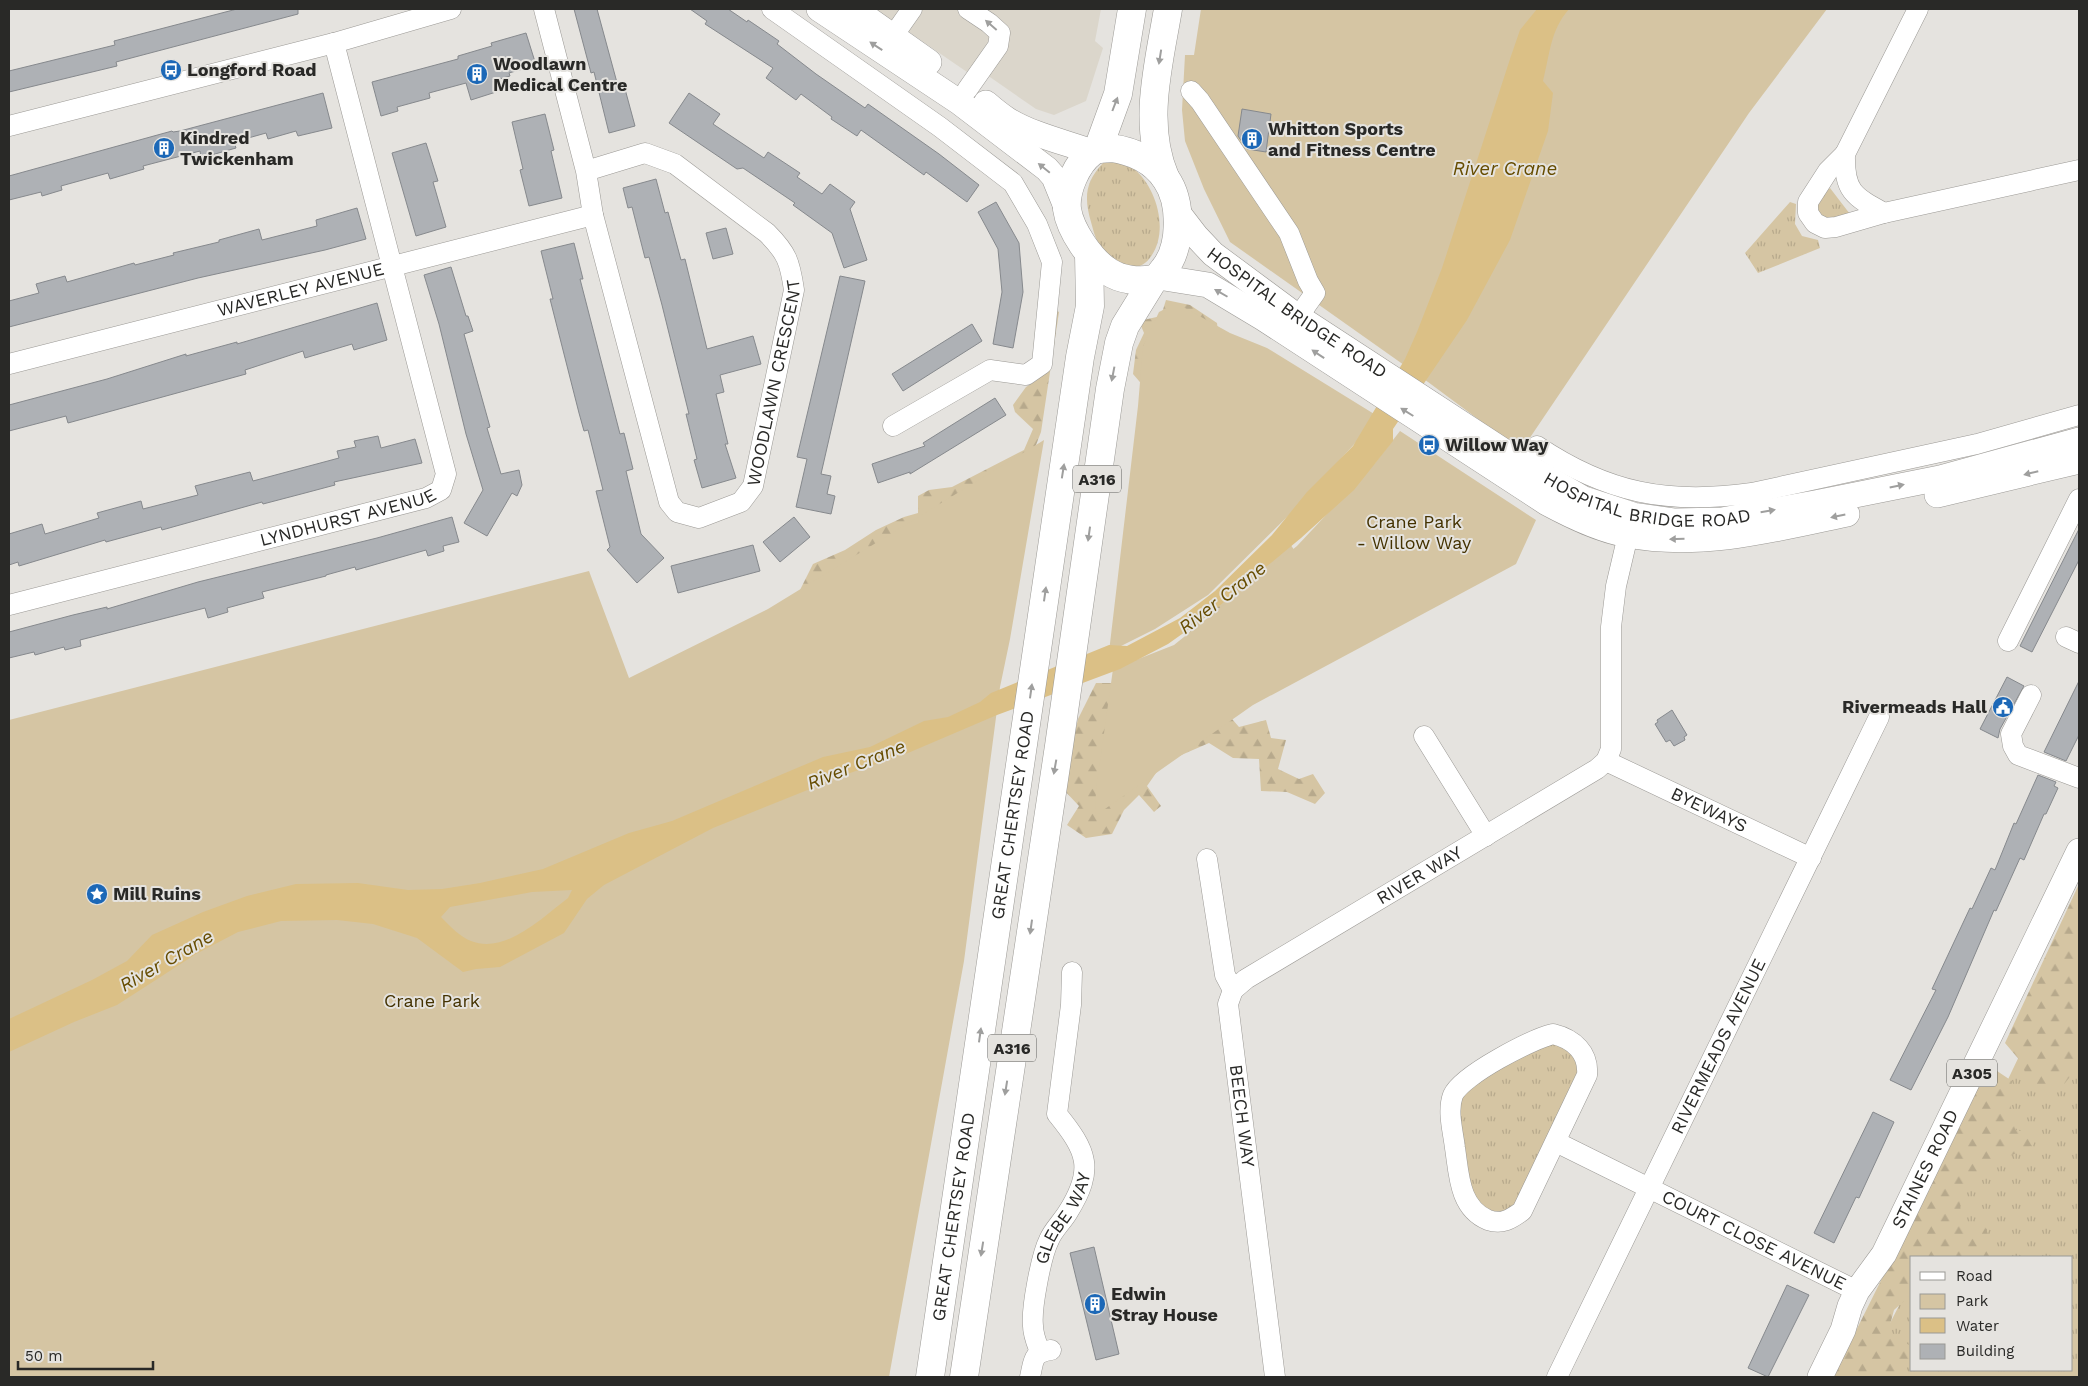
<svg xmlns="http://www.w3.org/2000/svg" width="2088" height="1386" viewBox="0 0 2088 1386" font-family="'Work Sans',sans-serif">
<defs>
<pattern id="grass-tufts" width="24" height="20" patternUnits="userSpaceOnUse" patternTransform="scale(1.25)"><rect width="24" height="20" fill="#d5c5a3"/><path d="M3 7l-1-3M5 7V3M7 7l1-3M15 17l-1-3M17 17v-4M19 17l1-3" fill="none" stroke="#b7a98c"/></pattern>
<pattern id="forest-firs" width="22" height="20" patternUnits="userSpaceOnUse" patternTransform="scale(1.25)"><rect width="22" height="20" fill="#d5c5a3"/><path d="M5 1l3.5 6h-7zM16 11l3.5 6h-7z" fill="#b7a98c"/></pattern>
</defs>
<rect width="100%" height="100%" fill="#e5e3df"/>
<path fill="#dbd6cb" d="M875,9H1101L1095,41L1103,48L1086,101L1054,115L1036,109L974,66L967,72Z"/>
<path fill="url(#grass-tufts)" d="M1115,162C1121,164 1129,165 1133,168C1156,186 1169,229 1152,255C1137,279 1111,264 1099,244C1095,238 1093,229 1091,222C1084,198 1085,182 1103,163Z
M1830,188L1853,218L1825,221L1819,212L1817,203L1823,194Z
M1790,202L1796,204L1795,224L1802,236L1818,240L1820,248L1758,273L1745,253Z
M2079,931V1377H1874L1883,1337L1912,1280V1370H2072V1257H1923Z
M1553,1034L1588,1064L1510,1220L1467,1204L1453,1094Z"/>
<path fill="url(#forest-firs)" d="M1166,300L1190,305L1217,323L1218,332L1145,388L1133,374L1136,350L1144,333L1139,321L1161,316Z
M1052,308L1059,312L1041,432L1031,458L800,590L813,564L845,550L876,530L904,517L918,513V496L929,490L952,487L1024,450L1033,429L1015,412L1013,405L1026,387L1037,380L1042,368Z
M1285,536L1300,559L1227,611L1214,607Z
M1198,622L1219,631L1226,712L1239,727L1266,720L1271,738L1286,740L1278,769L1299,779L1313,774L1325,793L1315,804L1287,792L1261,791L1259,759L1233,758L1209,743L1163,763L1147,786L1161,806L1154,812L1139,795L1124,810L1112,834L1086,838L1067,825L1079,806L1062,788L1078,719L1096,683H1117L1174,652Z
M2079,884V985L2076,998L2079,999V1065L2062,1087L2030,1089L2022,1063L2005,1043Z
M1988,1065L2012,1081L2010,1103L2016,1130L2037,1135L2033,1145L2006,1158L1983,1164L1960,1194L1961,1227L1983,1222L1997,1256L1943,1257L1942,1251L1935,1257H1912V1294L1894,1310L1887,1336L1912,1346V1352L1903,1377H1833Z"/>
<path fill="#d5c5a3" d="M1201,9H1827L1749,113L1521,451L1428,382L1230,242L1204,189L1185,141L1182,110L1185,55H1194Z
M1167,308H1185L1230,333L1267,348L1379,417L1292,512L1208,595L1155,629L1109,652L1138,406L1143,346L1159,312Z
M1400,431L1536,520L1516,564L1253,705L1095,816L1096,790L1113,669L1174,645L1297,546L1375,463Z
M1044,440L1010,639L1000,687L964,961L889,1377H9V720L589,571L629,678L768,609Z"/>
<path fill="#dbc086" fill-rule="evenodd" d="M1537,9H1569C1550,31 1550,54 1543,81L1553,93L1548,131L1510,240L1467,320L1393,429V441L1354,490L1301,538L1206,617L1168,644L1120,669L997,715L908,753L850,773L713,828L604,885L587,899L564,933L500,967L476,969L463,972L417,938L373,924L337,920L281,921L238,932L196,954L117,1005L74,1022L9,1052V1019L92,980L127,961L152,935L203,912L247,896L296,884L358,883L408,890L442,889L480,883L543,869L629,833L672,821L823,757L870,747L924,721L948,717L980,702L991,693L1109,645L1127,646L1180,618L1215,591L1272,535L1307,492L1353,446L1405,359L1417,332L1442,268L1511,56L1520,30ZM572,890L568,898C543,917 505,955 471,941C460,937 450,926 441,917L450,907L532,892Z"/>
<path fill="#aeb1b5" stroke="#86898d" d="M237,9H298V14L116,62L117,66L9,92V71L115,45L114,41Z
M574,9H597L619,90L625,89L635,126L609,133L594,72L591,73Z
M690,9H728L747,22L748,20L779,41L777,44L816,74L865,108L868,104L939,154L979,185L967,202L926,172L924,175L861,130L857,136L831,119L832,117L801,94L796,100L766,78L773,68L705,24L707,21Z
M526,33L536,65L509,73L510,76L493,81L496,92L471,100L466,83L429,93L430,98L397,107L398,111L381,116L372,82L458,59V56L492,46L491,43Z
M323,93L332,128L298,136L296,131L268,139L266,133L234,142L236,148L201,158L200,151L143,166L144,169L110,179L108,173L61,186L62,190L42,196L41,192L9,200V176L172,131L173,132L180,131Z
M689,93L720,114L713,124L764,158L768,152L800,173L797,177L822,194L830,184L855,202L850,209L867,260L844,268L832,233L793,205L795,203L743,168L737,169L669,123Z
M1242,109L1271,114L1266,152L1247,149L1238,136Z
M545,114L554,150L551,151L562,198L529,206L520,170L523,169L512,122Z
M426,143L438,181L433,182L446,227L416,236L392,153Z
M656,179L665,213L668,212L681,260L685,259L707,349L753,336L761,364L720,375L724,392L716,394L728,444H725L736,478L702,488L694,460L697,459L686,414H689L662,305L649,257L645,258L632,207L628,208L623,188Z
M996,202L1019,243L1023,292L1013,348L993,344L1002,292L998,249L978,212Z
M357,208L366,239L325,250L198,278L9,327V301L39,293L36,284L65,276L67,282L134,263L135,265L174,255L173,253L219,242V240L259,229L262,240L317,226L316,220Z
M726,228L733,254L713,259L706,233Z
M574,243L583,279H580L620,434L624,433L633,469L626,471L641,534L664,558L637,583L607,550L610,547L596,491L603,490L588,430L584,431L579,413L550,299H553L541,251Z
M451,267L466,316H468L473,331L464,334L490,427L487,428L501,474L519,470L522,485L517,496L512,493L487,536L464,523L483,490L466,434L439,324L424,275Z
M840,276L865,281L821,474L831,476L827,494L835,496L831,514L796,507L807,459L797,457Z
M377,303L387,340L354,350L352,344L305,358L303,351L245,370L246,374L68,423L66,416L9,431V405L107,379L186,354V356L237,342V344Z
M972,324L982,341L903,391L892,374Z
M995,398L1006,415L910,474V472L878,483L872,464L925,446L923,443Z
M378,436L381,448L415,439L422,463L334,482L335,485L305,493L263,504L262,502L162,530L161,527L106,542L105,540L19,566L18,562L9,565V534L42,524L45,534L99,518L97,513L141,501L143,509L198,495L195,486L250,472L253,481L339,458L337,451L356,447L354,441Z
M452,517L459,542L443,546L444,551L428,556L426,550L356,570L355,567L326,575V576L262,592L264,598L227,608L228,612L208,618L205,608L80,640L81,646L65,650L64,647L35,655L34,652L9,658V632L73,615L107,607V609L198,582L377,538Z
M794,517L810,537L780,562L763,542Z
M2079,529V560L2032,652L2020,646Z
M753,545L760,571L678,593L671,566Z
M2007,677L2024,686L2000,729L1998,738L1980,729Z
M2079,681V735L2066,761L2044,752Z
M1672,710L1687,735L1684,737L1685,740L1674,746L1670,740L1666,742L1655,724L1658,722L1657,720Z
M2038,775L2056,782L2054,786L2058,788L2046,814H2044L2024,860L2020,858L1996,911L1994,910L1948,1017L1911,1090L1890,1080L1936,990L1932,989L1970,908L1972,909L1991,868L1995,870L2014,823L2016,824Z
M1873,1112L1894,1122L1859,1198L1856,1197L1834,1243L1814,1233Z
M1094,1247L1119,1354L1096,1360L1070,1253Z
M1787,1285L1809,1295L1768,1377L1748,1368Z"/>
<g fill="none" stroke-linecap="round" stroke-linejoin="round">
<g stroke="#9b9995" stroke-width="21">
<g id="minor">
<path id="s1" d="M544,9L586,171L593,215L669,502L677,512L699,518L741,502L753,486L794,290C790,262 787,253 767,233L675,164L645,153L586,171"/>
<path d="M772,9L940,127L1013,183L1037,224L1052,262L1042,364L1026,375L990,370L893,426"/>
<path d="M893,36L912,9"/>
<path d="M967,90L998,46L1000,33L989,23L968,9"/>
<path d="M1191,91L1200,101L1289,233L1308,281L1315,293L1298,317"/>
<path d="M9,126L334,43L451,9"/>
<path d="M1845,154L1828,171L1808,202V213L1815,223L1825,228L1836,227L1884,213L2079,170"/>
<path d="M1884,213C1853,196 1844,191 1845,154L1918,9"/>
<path id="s2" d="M9,364L593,215"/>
<path d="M1525,465L1537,446C1607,493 1668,505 1752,493L1977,444L2079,415"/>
<path id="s3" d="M9,605L426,498L441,490L446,474L334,43"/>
<path d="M2066,637L2079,643"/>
<path d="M2008,641L2079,499"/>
<path d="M2031,695L2011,734L2013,746L2018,755L2079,778"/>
<path d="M1424,736L1486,836"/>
<path id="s4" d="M1606,761L1811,858"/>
<path id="s5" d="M1207,859L1225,975L1233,990L1228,1004L1275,1377"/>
<path id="s6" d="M1233,990L1246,979L1597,769L1606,761L1611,749V627L1616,586L1628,535"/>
<path d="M1553,1034C1574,1039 1589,1053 1587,1075L1522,1211C1511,1219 1502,1225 1488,1220C1459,1208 1459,1174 1455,1148C1453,1131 1447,1111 1453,1095C1462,1075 1532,1039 1553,1034Z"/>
<path id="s7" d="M1556,1142L1857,1291"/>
<path id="s8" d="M1040,1352C1037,1344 1033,1335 1033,1326C1031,1309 1041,1256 1049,1240C1053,1230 1062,1222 1068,1212C1095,1169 1087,1151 1057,1114L1071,1005L1072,972"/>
<path d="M1030,1377C1034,1360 1032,1353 1051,1350"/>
<path id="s9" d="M1557,1377L1879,717"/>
</g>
</g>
<g stroke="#9b9995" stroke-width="26">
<g id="major">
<path d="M819,9L959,102L1047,169L1054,177L1067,209"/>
<path d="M854,9L929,62"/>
<path d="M986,103C993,109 1000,115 1008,120C1033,135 1064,142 1092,152"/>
<path id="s10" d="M1176,210L1196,236L1213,254L1298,317L1525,465L1584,499L1633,515L1675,521L1722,520L1815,503L1940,478L2079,440"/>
<path d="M1158,277L1208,285L1263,318L1547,503C1573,517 1600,530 1628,535C1700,549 1777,529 1847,514"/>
<path d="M1937,495L2079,461"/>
<path id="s11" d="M1820,1377L1843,1330L1850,1306L1857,1291L1884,1254L2079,851"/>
</g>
</g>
<g stroke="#9b9995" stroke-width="29">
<g id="highway">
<path d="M1111,148C1133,151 1153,160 1166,179C1182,202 1182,247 1164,269C1161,273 1158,278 1153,279C1139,282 1121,280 1109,272C1091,261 1070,230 1067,209C1065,190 1077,163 1092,152C1097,148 1105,149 1111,148Z"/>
<path d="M1098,149L1118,94L1132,9"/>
<path d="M1165,177C1142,124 1159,63 1168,9"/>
<path id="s12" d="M930,1377L1080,357L1090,306L1089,254"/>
<path d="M964,1377L1059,746L1110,389L1119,343L1125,326L1154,279"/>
</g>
</g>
<use href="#minor" stroke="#fff" stroke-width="20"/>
<use href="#major" stroke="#fff" stroke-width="25"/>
<use href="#highway" stroke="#fff" stroke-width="28"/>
</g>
<defs><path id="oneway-solid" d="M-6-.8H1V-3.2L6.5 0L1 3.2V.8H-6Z" transform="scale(1.25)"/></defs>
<g fill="#9f9f9e">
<use href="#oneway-solid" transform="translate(991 25) rotate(-139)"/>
<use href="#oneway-solid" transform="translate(876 46) rotate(-147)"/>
<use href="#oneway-solid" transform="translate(1160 57) rotate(99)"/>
<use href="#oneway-solid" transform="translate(1115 104) rotate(-69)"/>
<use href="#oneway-solid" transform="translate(1044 168) rotate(-141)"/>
<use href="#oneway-solid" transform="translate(1221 293) rotate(-150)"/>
<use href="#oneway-solid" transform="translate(1318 354) rotate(-146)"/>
<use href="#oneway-solid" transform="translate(1113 374) rotate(101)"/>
<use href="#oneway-solid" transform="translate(1407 412) rotate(-148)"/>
<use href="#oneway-solid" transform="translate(1063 471) rotate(-81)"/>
<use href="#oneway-solid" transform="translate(2031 473) rotate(166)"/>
<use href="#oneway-solid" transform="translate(1897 486) rotate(-12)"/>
<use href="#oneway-solid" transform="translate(1768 511) rotate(-10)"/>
<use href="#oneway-solid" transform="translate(1838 516) rotate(168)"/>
<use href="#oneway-solid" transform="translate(1089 534) rotate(98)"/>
<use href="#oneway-solid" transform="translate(1677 539) rotate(179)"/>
<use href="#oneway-solid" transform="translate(1045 594) rotate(-82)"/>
<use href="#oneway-solid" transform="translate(1031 691) rotate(-82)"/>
<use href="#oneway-solid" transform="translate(1055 767) rotate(100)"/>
<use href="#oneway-solid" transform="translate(1031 927) rotate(98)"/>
<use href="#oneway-solid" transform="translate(980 1035) rotate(-82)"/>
<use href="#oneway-solid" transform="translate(1006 1088) rotate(99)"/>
<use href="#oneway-solid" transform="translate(982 1249) rotate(99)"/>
</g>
<defs>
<g id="bus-disc" transform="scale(1.125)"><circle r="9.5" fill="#1c68b7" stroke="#e5e3df"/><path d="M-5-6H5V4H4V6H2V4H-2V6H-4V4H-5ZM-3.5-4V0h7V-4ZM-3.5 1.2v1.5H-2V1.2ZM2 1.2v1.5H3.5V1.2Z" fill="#fff"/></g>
<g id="building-disc" transform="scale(1.125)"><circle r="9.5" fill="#1c68b7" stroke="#e5e3df"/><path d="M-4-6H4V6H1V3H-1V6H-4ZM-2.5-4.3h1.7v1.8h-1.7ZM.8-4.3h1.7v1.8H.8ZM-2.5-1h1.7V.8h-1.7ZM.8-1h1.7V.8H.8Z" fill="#fff"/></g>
<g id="civic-disc" transform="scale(1.125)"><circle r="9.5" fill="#1c68b7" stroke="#e5e3df"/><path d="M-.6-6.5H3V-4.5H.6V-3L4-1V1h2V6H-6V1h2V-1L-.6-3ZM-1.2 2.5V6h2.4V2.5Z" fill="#fff"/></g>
<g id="sight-disc" transform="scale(1.125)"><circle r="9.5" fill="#1c68b7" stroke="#e5e3df"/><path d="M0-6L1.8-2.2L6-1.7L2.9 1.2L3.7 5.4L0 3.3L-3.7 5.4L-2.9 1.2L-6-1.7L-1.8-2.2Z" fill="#fff"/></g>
</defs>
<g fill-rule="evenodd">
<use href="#bus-disc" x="171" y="70"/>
<use href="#building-disc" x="477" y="74"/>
<use href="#building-disc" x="1252" y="139"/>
<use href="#building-disc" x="164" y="148"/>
<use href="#bus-disc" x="1429" y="445"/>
<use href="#civic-disc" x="2003" y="707"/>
<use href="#sight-disc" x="97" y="894"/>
<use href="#building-disc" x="1095" y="1304"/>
</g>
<g text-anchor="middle" stroke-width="4" stroke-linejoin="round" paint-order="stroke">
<g fill="#e5e3df" stroke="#61615e" stroke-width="1">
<rect x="1073" y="465.5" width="48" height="27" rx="4"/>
<rect x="988" y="1034.5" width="48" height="27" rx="4"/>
<rect x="1947" y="1059.5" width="50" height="27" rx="4"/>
</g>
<g font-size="16" font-weight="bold" fill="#292927">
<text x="1097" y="485">A316</text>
<text x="1012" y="1054">A316</text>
<text x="1972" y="1079">A305</text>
</g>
<g font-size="18" font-weight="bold" fill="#292927" stroke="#e5e3df" text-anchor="start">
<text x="493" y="70">Woodlawn<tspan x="493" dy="21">Medical Centre</tspan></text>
<text x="187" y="76">Longford Road</text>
<text x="1268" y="135">Whitton Sports<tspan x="1268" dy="21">and Fitness Centre</tspan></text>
<text x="180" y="144">Kindred<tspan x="180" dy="21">Twickenham</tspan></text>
<text x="1445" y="451">Willow Way</text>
<text x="1987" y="713" text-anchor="end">Rivermeads Hall</text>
<text x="113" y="900">Mill Ruins</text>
<text x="1111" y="1300">Edwin<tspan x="1111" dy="21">Stray House</tspan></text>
</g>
<g font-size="18" fill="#292927" stroke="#e5e3df">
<text dy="6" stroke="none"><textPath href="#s2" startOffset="301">WAVERLEY AVENUE</textPath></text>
<text dy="6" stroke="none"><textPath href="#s10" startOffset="160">HOSPITAL BRIDGE ROAD</textPath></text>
<text dy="6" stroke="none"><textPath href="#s1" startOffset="715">WOODLAWN CRESCENT</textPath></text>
<text dy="6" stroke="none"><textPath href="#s10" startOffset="565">HOSPITAL BRIDGE ROAD</textPath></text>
<text dy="6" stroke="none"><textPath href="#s3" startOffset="350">LYNDHURST AVENUE</textPath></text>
<text dy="6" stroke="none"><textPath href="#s4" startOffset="114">BYEWAYS</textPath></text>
<text dy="6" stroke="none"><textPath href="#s12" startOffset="568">GREAT CHERTSEY ROAD</textPath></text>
<text dy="6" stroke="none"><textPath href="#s6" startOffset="219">RIVER WAY</textPath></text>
<text dy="6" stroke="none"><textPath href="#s9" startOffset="368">RIVERMEADS AVENUE</textPath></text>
<text dy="6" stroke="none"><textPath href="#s5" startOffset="262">BEECH WAY</textPath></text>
<text dy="6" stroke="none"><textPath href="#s11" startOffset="234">STAINES ROAD</textPath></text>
<text dy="6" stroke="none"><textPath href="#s12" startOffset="162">GREAT CHERTSEY ROAD</textPath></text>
<text dy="6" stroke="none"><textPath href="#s8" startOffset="141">GLEBE WAY</textPath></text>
<text dy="6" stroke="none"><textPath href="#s7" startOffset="221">COURT CLOSE AVENUE</textPath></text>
</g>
<g font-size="18" fill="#443201" stroke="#e5e3df">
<text x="1414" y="528">Crane Park<tspan x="1414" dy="21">- Willow Way</tspan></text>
<text x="432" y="1007">Crane Park</text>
</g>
<g font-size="19" font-style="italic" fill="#664c00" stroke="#e5e3df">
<text x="1505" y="175">River Crane</text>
<text transform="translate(1222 597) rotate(-38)" y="7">River Crane</text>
<text transform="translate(856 764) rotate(-22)" y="7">River Crane</text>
<text transform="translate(166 960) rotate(-30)" y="7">River Crane</text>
</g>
</g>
<rect width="2088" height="1386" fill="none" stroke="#292927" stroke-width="20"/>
<rect x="1910" y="1256" width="162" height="115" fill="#e5e3df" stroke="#9a9995"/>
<rect x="1920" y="1272" width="25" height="8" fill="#ffffff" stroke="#9a9995"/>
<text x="1956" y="1281" font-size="15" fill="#292927">Road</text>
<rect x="1920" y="1294" width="25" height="15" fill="#d5c5a3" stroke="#9a9995"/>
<text x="1956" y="1306" font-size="15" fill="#292927">Park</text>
<rect x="1920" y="1318" width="25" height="15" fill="#dbc086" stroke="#9a9995"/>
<text x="1956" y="1331" font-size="15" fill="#292927">Water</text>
<rect x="1920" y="1344" width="25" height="15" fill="#aeb1b5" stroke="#9a9995"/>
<text x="1956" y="1356" font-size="15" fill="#292927">Building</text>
<path d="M18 1361v8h135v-8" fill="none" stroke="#292927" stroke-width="2.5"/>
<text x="25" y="1361" font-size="15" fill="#292927" stroke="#e5e3df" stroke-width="4" paint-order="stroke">50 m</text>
</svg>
